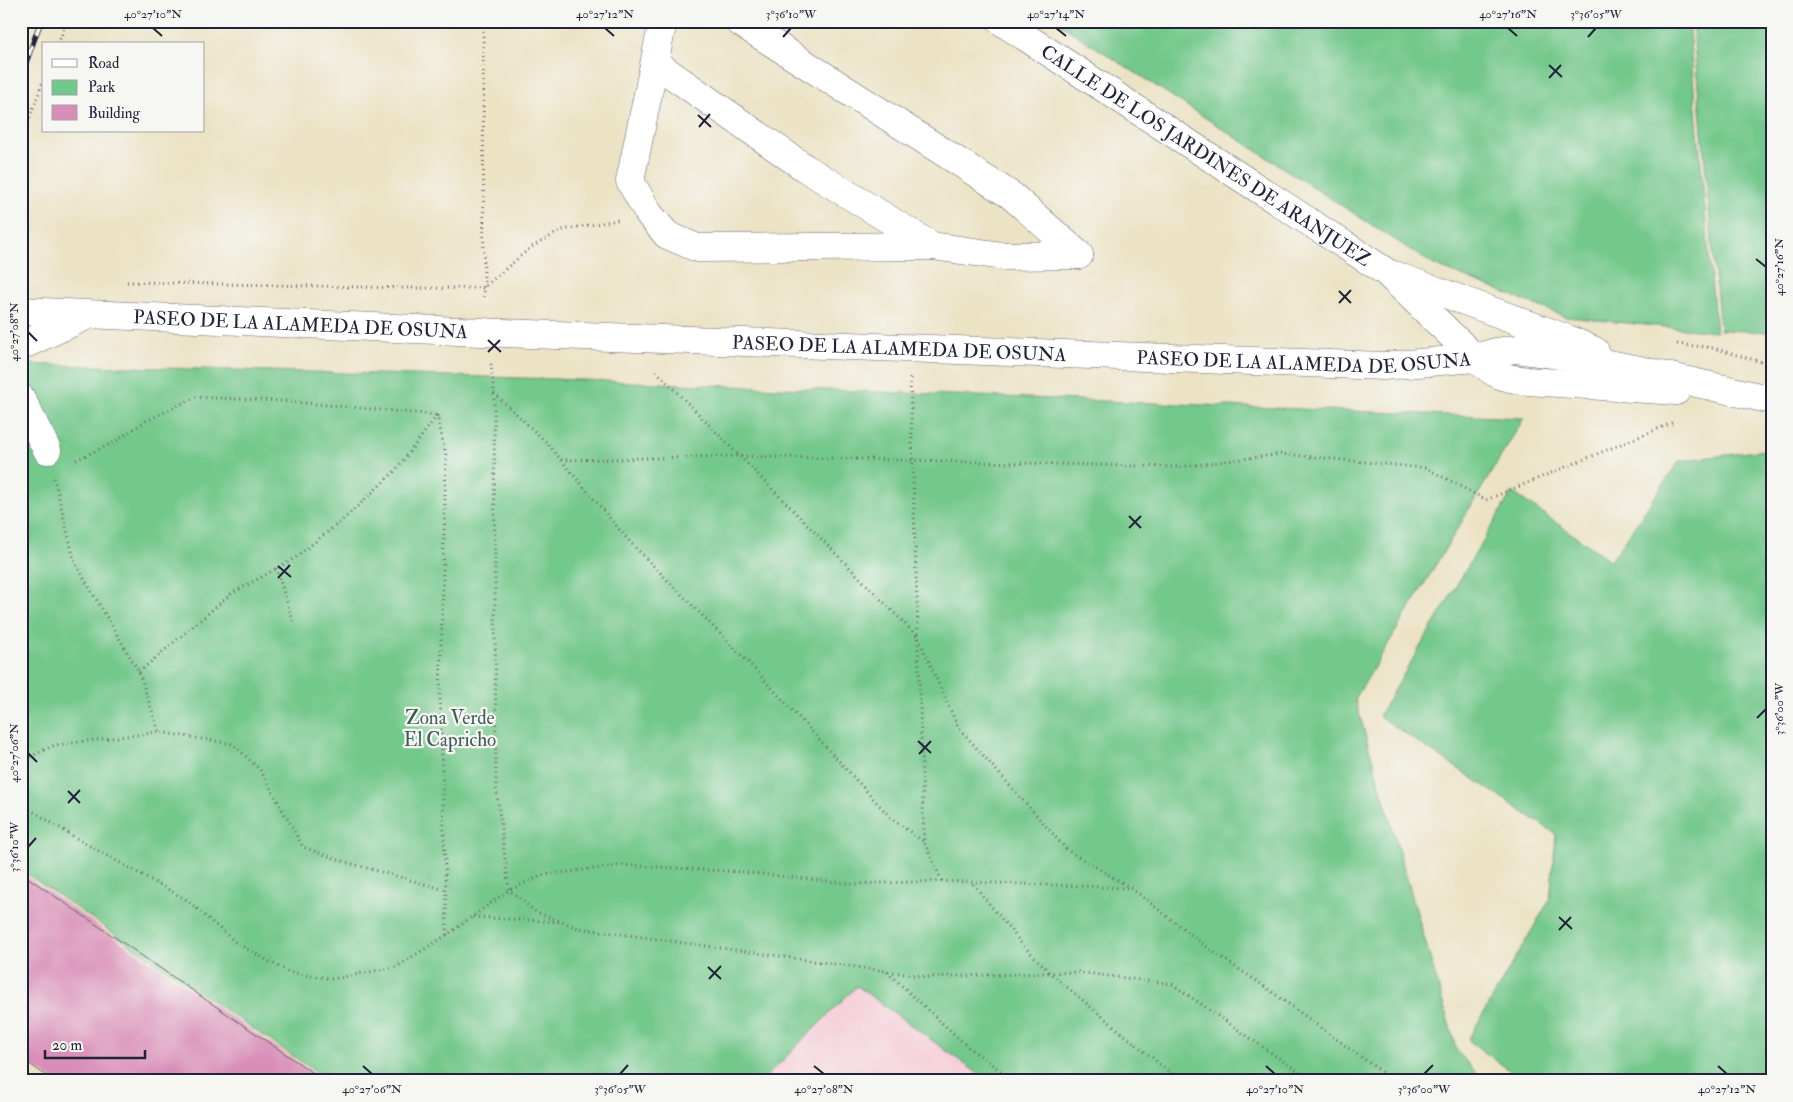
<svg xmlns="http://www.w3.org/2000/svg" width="1793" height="1102" viewBox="0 0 1793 1102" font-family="'IM FELL Double Pica',serif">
<rect width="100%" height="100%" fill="#f6f6f2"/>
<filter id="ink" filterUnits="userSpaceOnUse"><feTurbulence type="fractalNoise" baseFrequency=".02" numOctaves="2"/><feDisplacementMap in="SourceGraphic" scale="10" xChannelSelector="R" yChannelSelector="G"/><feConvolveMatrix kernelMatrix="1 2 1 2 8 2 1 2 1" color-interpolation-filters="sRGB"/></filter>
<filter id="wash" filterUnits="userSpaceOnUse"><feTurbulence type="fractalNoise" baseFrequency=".0096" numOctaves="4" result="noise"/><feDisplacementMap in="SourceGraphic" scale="20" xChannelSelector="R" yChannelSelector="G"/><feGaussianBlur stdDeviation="1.12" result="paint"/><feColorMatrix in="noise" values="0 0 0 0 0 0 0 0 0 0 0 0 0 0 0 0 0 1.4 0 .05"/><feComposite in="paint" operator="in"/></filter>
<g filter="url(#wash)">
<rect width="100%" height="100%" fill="#ece3c5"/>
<path fill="#f6cfd9" d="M857,986L988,1081H762Z"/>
<path fill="#73c88b" stroke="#4a7563" d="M1055,21H1688L1716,332L1566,317L1434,265Z
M1692,21H1772V332L1720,330Z
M21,364L558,379L1524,418L1355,699L1457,1051L1483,1081H988L857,986L762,1081H329L21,870Z
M1772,449V1081H1524L1468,1040L1550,899L1556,834L1379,716L1512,492L1611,561L1679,461Z"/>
<g id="blocks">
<path fill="#d98eb7" d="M21,873L281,1051L325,1081H54L21,1058Z"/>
</g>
</g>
<g filter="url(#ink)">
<use href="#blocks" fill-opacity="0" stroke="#69666b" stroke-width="1"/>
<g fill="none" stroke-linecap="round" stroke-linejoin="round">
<g stroke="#69666b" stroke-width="29">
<g id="minor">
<path d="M663,21L630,181L649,214L667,235L697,248L932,246L1003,256L1079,255"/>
<path d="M738,21L1012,196L1079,255"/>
<path id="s1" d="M1001,21L1386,272L1475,358C1495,375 1502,378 1528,381L1676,391"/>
<path d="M655,63L805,168L932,246"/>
<path d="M1394,275L1568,339L1595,351"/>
<path id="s2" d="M21,311L503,333L1384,366L1475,358L1496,352L1516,349L1566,356L1635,369L1772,400"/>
<path d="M21,346L86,316"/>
<path d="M21,398L47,450"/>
</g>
</g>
<path stroke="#69666b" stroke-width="3" stroke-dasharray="1 4" stroke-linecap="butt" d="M483,21L484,301
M58,44L67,21
M21,120L29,119
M21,141L44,79
M127,282L406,288H483L530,248L562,230L618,220
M1677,344L1713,348L1772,365
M491,364L494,392L496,786L509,890L536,912L578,928L928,977L1077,972L1172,984L1312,1081
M656,371L918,637L924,842L942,881
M910,378L918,637L958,727L1067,850L1131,888
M494,393L545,441L629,541L747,661L891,818L924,842
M437,415L446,455L440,693L447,935
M76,460L113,443L146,421L196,397L283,401L437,415
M561,460L740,456L1179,467L1282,454L1426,468L1486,500L1672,423
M54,478L75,563L139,672L159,732
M276,568L293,621
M139,672L231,594L295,558L345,518L395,471L437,416
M21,761L55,745L159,732L233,744L261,771L303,847L342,861L446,890
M21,804L81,841L187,900L235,942L288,972L332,979L396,967L447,935L509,890L543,875L624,865L742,872L854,884L942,881L1131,888L1212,951L1261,984L1394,1081
M973,884L1022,944L1050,973L1180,1081
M473,917L559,922
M887,972L967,1046L1014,1081"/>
<use href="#minor" stroke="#fff" stroke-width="28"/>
<g stroke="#22223b" stroke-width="5.5">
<path id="rail" d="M21,23L22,21
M21,76L41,21"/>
</g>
<use href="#rail" stroke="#f6f6f2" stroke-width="4" stroke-dasharray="11" stroke-linecap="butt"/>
</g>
</g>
<path fill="none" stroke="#22223b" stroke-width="2" d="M153,28L162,36M605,28L614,36M1056,28L1066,36M1508,28L1517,36M783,37L791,28M1588,37L1596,28M1549,65L1562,77M1549,78L1561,65M698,115L711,127M699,127L710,114M1756,259L1766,267M1339,291L1351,303M1339,303L1351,290M28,332L37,341M488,340L501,352M488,352L500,340M1129,516L1141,528M1129,528L1141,516M278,566L291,577M278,578L290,565M1757,718L1766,709M918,741L931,753M28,753L37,762M919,754L931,741M68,791L80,803M68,803L80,790M28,847L36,838M1559,917L1572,929M1559,930L1571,917M708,967L721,979M709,979L721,966M363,1066L372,1074M814,1066L824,1074M1266,1066L1275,1074M1718,1066L1727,1074M620,1074L628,1065M1424,1074L1433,1065"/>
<g text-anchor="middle" stroke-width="4.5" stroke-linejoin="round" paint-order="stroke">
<g font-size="19" fill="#22223b" stroke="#f6f6f2">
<text dy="7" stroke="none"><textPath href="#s1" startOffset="245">CALLE DE LOS JARDINES DE ARANJUEZ</textPath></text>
<text dy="7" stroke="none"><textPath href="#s2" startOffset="280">PASEO DE LA ALAMEDA DE OSUNA</textPath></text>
<text dy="7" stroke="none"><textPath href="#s2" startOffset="879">PASEO DE LA ALAMEDA DE OSUNA</textPath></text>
<text dy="7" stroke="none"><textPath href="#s2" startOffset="1284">PASEO DE LA ALAMEDA DE OSUNA</textPath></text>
</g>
<g font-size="19" fill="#3e5c57" stroke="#f6f6f2">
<text x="450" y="724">Zona Verde<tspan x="450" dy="22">El Capricho</tspan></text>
</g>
</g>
<rect width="1793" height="1102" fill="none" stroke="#f6f6f2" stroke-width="55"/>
<rect x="42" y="42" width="162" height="90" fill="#f6f6f2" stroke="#a1a1a9"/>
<rect x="52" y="59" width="25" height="8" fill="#ffffff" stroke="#a1a1a9"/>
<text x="88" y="68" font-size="15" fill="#22223b">Road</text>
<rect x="52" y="80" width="25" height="15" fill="#73c88b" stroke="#a1a1a9"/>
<text x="88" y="92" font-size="15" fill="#22223b">Park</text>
<rect x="52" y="105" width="25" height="15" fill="#d98eb7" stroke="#a1a1a9"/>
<text x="88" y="118" font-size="15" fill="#22223b">Building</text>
<path d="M45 1050v8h100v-8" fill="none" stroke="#22223b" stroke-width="2.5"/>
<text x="52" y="1050" font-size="15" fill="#22223b" stroke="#f6f6f2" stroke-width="4" paint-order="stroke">20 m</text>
<rect x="28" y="28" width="1738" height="1046" fill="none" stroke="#22223b" stroke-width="2"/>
<g font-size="12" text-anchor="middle" fill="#22223b">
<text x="153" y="18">40°27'10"N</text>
<text x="605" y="18">40°27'12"N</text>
<text x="791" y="18">3°36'10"W</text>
<text x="1056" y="18">40°27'14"N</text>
<text x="1508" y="18">40°27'16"N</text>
<text x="1596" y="18">3°36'05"W</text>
<text transform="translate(1779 267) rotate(-90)" y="4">40°27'16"N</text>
<text transform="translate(14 332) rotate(-90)" y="4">40°27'08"N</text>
<text transform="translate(1779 709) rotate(-90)" y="4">3°36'00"W</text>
<text transform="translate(14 753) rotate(-90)" y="4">40°27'06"N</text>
<text transform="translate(14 847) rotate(-90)" y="4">3°36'10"W</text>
<text x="372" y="1093">40°27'06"N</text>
<text x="620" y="1093">3°36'05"W</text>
<text x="824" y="1093">40°27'08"N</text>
<text x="1275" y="1093">40°27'10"N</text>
<text x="1424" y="1093">3°36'00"W</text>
<text x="1727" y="1093">40°27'12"N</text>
</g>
</svg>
